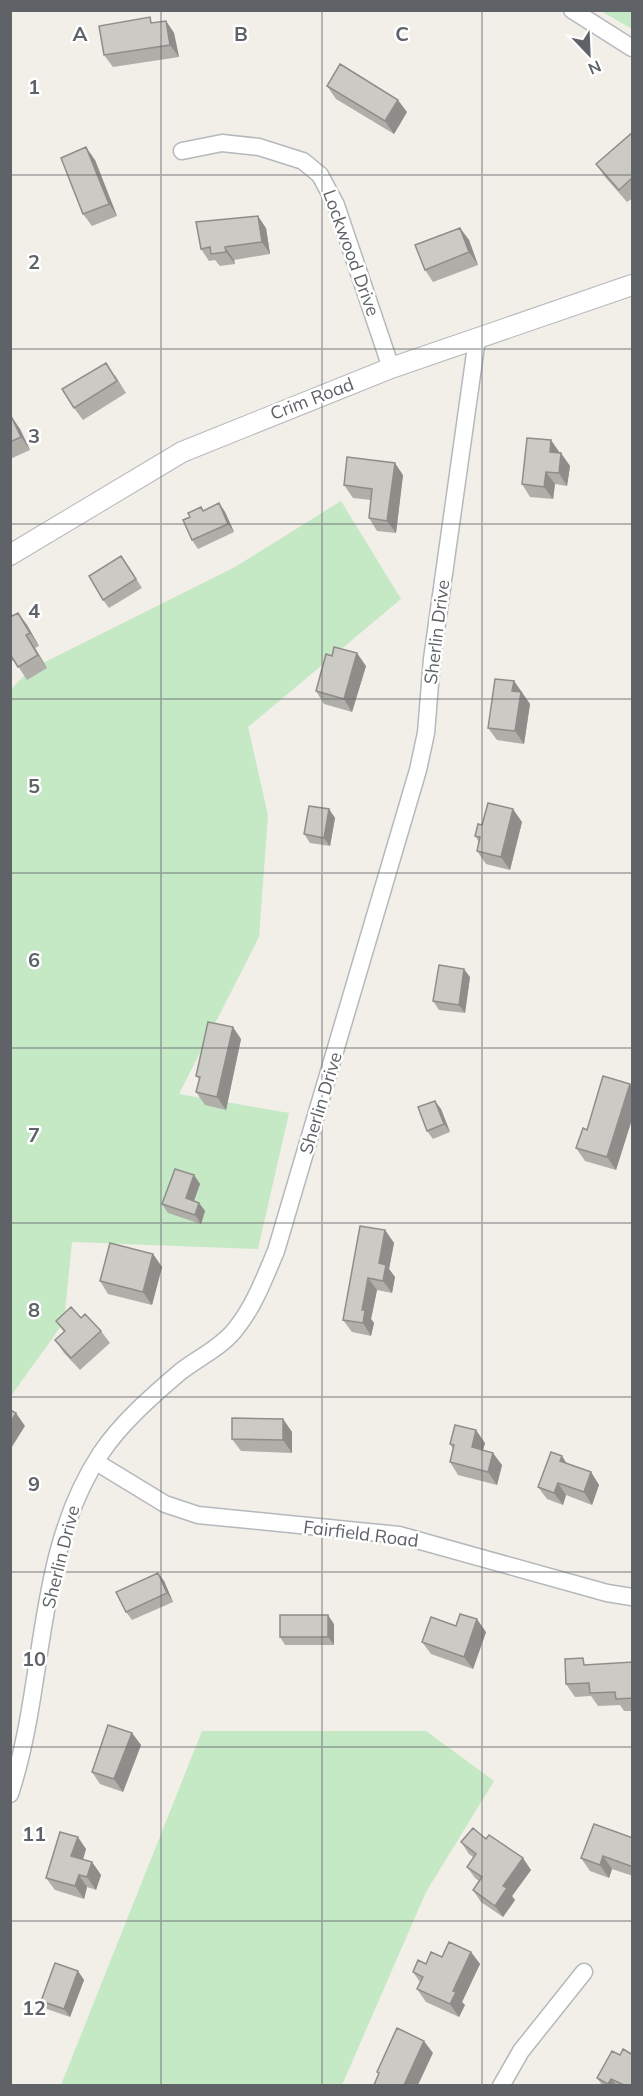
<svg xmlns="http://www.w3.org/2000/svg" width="643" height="2096" viewBox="0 0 643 2096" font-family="Mulish,sans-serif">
<rect width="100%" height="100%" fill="#f1efe8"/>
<path fill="#c5e8c5" d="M601,11H632V29Z
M341,501L401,599L248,727L268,815L259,937L179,1094L289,1113L258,1249L72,1242L64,1322L11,1396V689L31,669L235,567Z
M202,1731H426L494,1781L426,1892L342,2085H61Z"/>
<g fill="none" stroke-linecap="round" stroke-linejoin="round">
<g stroke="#b5b8bc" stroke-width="19">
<path id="minor" d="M572,10L632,48
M182,151L222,143L259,147L303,161L320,175L336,205L391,368
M96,1462L165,1504L198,1515L399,1535L607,1593L632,1597
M10,1794C47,1682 34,1554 101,1453C121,1423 153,1395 180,1372C198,1358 220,1348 234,1331C254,1307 264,1279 276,1251L418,770L426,733L432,659L477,339
M501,2086L521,2051L584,1972"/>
</g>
<g stroke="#b5b8bc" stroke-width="22">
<path id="tertiary" d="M10,555L182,452L391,368L632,285"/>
</g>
<use href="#minor" stroke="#fff" stroke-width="16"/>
<use href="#tertiary" stroke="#fff" stroke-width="20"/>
</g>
<path fill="#afaea9" d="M166,21L174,33L179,57L113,67L104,55L154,23Z
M327,86L407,112L394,134L336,99Z
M633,132V198L627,202L605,177L596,164Z
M95,160L117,216L92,226L83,214Z
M266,228L270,254L234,260L235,264L220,266L215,260L209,261L201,249Z
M460,228L469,240L478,265L433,282L425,270Z
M115,375L126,393L83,420L74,408Z
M11,416L20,429L30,450L10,459Z
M560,453L570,466L567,486L555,484L553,499L530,497L522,484Z
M403,475L396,533L377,531L369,518L371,500L353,498L344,485Z
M219,503L225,512L234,532L198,549L192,540L204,511Z
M127,564L142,588L109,608L103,600Z
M18,613L27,625L39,646L35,648L47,668L27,680L14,660L10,662V617Z
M332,656L366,666L352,712L324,704L316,691Z
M514,681L530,704L524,744L497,740L488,728Z
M329,809L335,818L330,846L310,843L304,834Z
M522,822L510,870L486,864L477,851L479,842L475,836L482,825Z
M470,977L465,1013L439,1010L433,1001Z
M241,1039L226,1110L205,1105L196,1092L199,1079L196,1076Z
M630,1084L633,1088V1116L616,1170L585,1161L576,1148L587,1130Z
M441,1109L450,1132L433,1139L427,1131Z
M194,1175L200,1184L194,1201L199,1203L205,1211L201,1224L168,1213L162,1204Z
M385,1230L394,1243L389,1269L395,1277L392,1293L377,1290L371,1319L374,1323L371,1336L352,1332L343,1320Z
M153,1254L162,1267L152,1305L108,1294L100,1281Z
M81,1318L101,1331L110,1343L80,1370L64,1353L55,1340L64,1332L56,1321Z
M283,1419L292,1432V1453L241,1451L232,1439Z
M485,1443L483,1450L502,1465L497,1485L458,1475L450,1462L453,1449L450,1444Z
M562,1456L567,1464L591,1472L599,1485L592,1505L566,1495L563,1505L547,1499L538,1487Z
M158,1573L164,1581L173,1602L132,1620L126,1612Z
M334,1624V1645H285L280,1637Z
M456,1626L486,1632L473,1669L431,1654L422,1642Z
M633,1662V1711H624L620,1705L598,1706L591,1696L575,1697L566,1684L588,1665Z
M132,1733L141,1745L123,1792L100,1784L92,1772Z
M633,1838V1876L612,1869L609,1878L590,1871L581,1858Z
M486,1839L531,1870L512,1896L515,1900L503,1917L481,1902L473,1890L479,1881L475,1878L467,1867L473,1857L469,1854L461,1842Z
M86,1849L83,1860L92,1862L101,1875L96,1890L87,1887L84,1899L55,1890L46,1878Z
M471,1952L480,1964L462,2002L465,2005L459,2017L426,2002L417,1989L420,1982L413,1972L426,1964L442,1957Z
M78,1971L84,1980L70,2017L47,2009L41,2001Z
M620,2055L633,2085H602L597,2078Z"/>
<path fill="#8f8d8a" d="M166,21L174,33L179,57L170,45Z
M398,100L407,112L394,134L385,121Z
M86,147L95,160L117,216L109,204Z
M258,216L266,228L270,254L262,242Z
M460,228L469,240L478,265L469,252Z
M225,247L234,260L235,264L226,252Z
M11,416L20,429L30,450L21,437Z
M551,440L560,453L550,452Z
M561,453L570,466L567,486L559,473Z
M395,463L403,475L396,533L387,521Z
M546,472L555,484L553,499L544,487Z
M219,503L225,512L234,532L228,524Z
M18,613L27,625L39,646L30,633Z
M26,635L35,648L47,668L38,655Z
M357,653L366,666L352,712L344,699Z
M514,681L530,704L524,744L515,731L512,691Z
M329,809L335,818L330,846L324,838Z
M513,809L522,822L510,870L501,857Z
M464,969L470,977L465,1013L459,1005Z
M233,1027L241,1039L226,1110L217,1097Z
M630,1084L633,1088V1116L616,1170L607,1157Z
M435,1101L441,1109L450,1132L444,1124Z
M194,1175L200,1184L192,1206L186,1198Z
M199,1203L205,1211L201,1224L195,1215Z
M385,1230L394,1243L389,1269L395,1277L392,1293L383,1281L379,1263Z
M153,1254L162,1267L152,1305L143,1292Z
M368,1278L377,1290L371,1319L374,1323L371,1336L363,1323L362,1310Z
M16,1413L25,1426L10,1450V1423Z
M283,1419L292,1432V1453L283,1440Z
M476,1430L485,1443L480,1460L472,1447Z
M493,1453L502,1465L497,1485L488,1472Z
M562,1456L570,1469L560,1461Z
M591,1472L599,1485L592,1505L584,1492Z
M558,1483L566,1495L563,1505L554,1493Z
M158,1573L164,1581L173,1602L167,1593Z
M328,1615L334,1624V1645L328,1637Z
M477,1619L486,1632L473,1669L464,1657Z
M132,1733L141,1745L123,1792L114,1779Z
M78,1837L86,1849L80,1869L71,1856Z
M603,1856L612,1869L609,1878L600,1865Z
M523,1858L531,1870L512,1896L515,1900L503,1917L495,1906L503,1886Z
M92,1862L101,1875L96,1890L87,1877Z
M79,1875L87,1887L84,1899L75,1886Z
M471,1952L480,1964L462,2002L465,2005L459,2017L450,2004L453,1991Z
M78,1971L84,1980L70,2017L64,2009Z
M424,2041L433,2053L418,2085H404Z
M611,2079L616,2085H609L608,2084Z"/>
<path fill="#cccac5" stroke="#8f8d8a" stroke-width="1.5" d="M150,17L151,23L166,21L170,45L104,55L99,26Z
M340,64L398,100L385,121L327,86Z
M633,132V177L619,190L596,164Z
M86,147L109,204L83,214L61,158Z
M258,216L262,242L225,247L226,252L211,254L210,247L201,249L196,222Z
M460,228L469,252L425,270L415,245Z
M106,363L117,381L74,408L62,389Z
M11,416L21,437L10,442V417Z
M527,438L551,440L550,452L561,453L559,473L546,472L544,487L522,484Z
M347,457L395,463L387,521L369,518L372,489L344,485Z
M219,503L228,524L192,540L183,520L190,517L188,513L201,507L203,511Z
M121,556L136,579L103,600L89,576Z
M18,613L30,633L26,635L38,655L18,667L10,654V617Z
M334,647L357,653L344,699L316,691L326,654L332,656Z
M495,679L514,681L512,691L521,692L515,731L488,728Z
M488,803L513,809L501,857L477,851L480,837L475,836L478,824L482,825Z
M309,806L329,809L324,838L304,834Z
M439,965L464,969L459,1005L433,1001Z
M208,1022L233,1027L217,1097L196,1092L200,1077L196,1076Z
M603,1076L630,1084L607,1157L576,1148L583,1128L587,1130Z
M435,1101L444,1124L427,1131L418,1107Z
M175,1169L194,1175L186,1198L199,1203L195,1215L162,1204Z
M360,1226L385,1230L379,1263L386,1265L383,1281L368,1278L362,1310H365L363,1323L343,1320Z
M110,1243L153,1254L143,1292L100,1281Z
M71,1307L81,1318L85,1314L101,1331L71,1358L55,1340L65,1331L56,1321Z
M10,1410L16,1413L10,1423Z
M232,1418L283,1419V1440L232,1439Z
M455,1425L476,1430L472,1447L493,1453L488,1472L450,1462L454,1445L450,1444Z
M551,1452L562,1456L560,1461L591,1472L584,1492L558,1483L554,1493L538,1487Z
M158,1573L167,1593L126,1612L116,1592Z
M460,1614L477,1619L464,1657L422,1642L431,1617L456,1626Z
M280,1615H328V1637H280Z
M583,1658L584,1665L633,1662V1698L616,1699L615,1692L590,1693L589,1683L566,1684L565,1659Z
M108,1725L132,1733L114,1779L92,1772Z
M594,1824L633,1838V1867L603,1856L600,1865L581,1858Z
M473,1828L486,1839L489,1835L523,1858L503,1886L507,1888L495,1906L473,1890L482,1877L467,1867L476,1854L461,1842Z
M60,1832L78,1837L71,1856L92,1862L87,1877L79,1875L75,1886L46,1878Z
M449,1942L471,1952L453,1991L456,1992L450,2004L417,1989L423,1977L413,1972L418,1960L426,1964L431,1952L442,1957Z
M55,1963L78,1971L64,2009L41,2001Z
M397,2028L424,2041L404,2085H374L379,2073L377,2072Z
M623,2049L633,2055V2061L632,2062L633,2063V2085H624L611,2079L608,2084L597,2078L612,2051L620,2055Z"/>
<path fill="none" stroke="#5f6368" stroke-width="1.5" stroke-opacity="0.55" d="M161,10V2086M322,10V2086M482,10V2086M10,175H632M10,349H632M10,524H632M10,699H632M10,873H632M10,1048H632M10,1223H632M10,1397H632M10,1572H632M10,1747H632M10,1921H632"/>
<g text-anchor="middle" stroke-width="5" stroke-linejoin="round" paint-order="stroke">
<g font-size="18" fill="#5f6368" stroke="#fff">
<text transform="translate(351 253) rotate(70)" y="6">Lockwood Drive</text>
<text transform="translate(312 399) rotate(-21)" y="6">Crim Road</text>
<text transform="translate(437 632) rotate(-83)" y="6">Sherlin Drive</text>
<text transform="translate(321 1103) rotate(-73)" y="6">Sherlin Drive</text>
<text transform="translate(361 1534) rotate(7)" y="6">Fairfield Road</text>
<text transform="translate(61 1557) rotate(-76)" y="6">Sherlin Drive</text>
</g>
</g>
<g font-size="20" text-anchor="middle" font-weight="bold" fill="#5f6368" stroke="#fff" stroke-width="5" stroke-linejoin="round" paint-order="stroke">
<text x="80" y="41">A</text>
<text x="241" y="41">B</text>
<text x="402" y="41">C</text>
<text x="34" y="94">1</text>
<text x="34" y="269">2</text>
<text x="34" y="443">3</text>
<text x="34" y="618">4</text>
<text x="34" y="793">5</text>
<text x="34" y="967">6</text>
<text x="34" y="1142">7</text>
<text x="34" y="1317">8</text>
<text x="34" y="1491">9</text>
<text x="34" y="1666">10</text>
<text x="34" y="1841">11</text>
<text x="34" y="2015">12</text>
</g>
<rect width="643" height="2096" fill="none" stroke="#5f6368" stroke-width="24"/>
<g transform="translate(589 54) rotate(157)" stroke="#ffffff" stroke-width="4.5" paint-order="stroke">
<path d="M0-4.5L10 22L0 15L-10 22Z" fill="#5f6368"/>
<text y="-9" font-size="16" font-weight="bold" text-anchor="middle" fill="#5f6368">N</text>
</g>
</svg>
